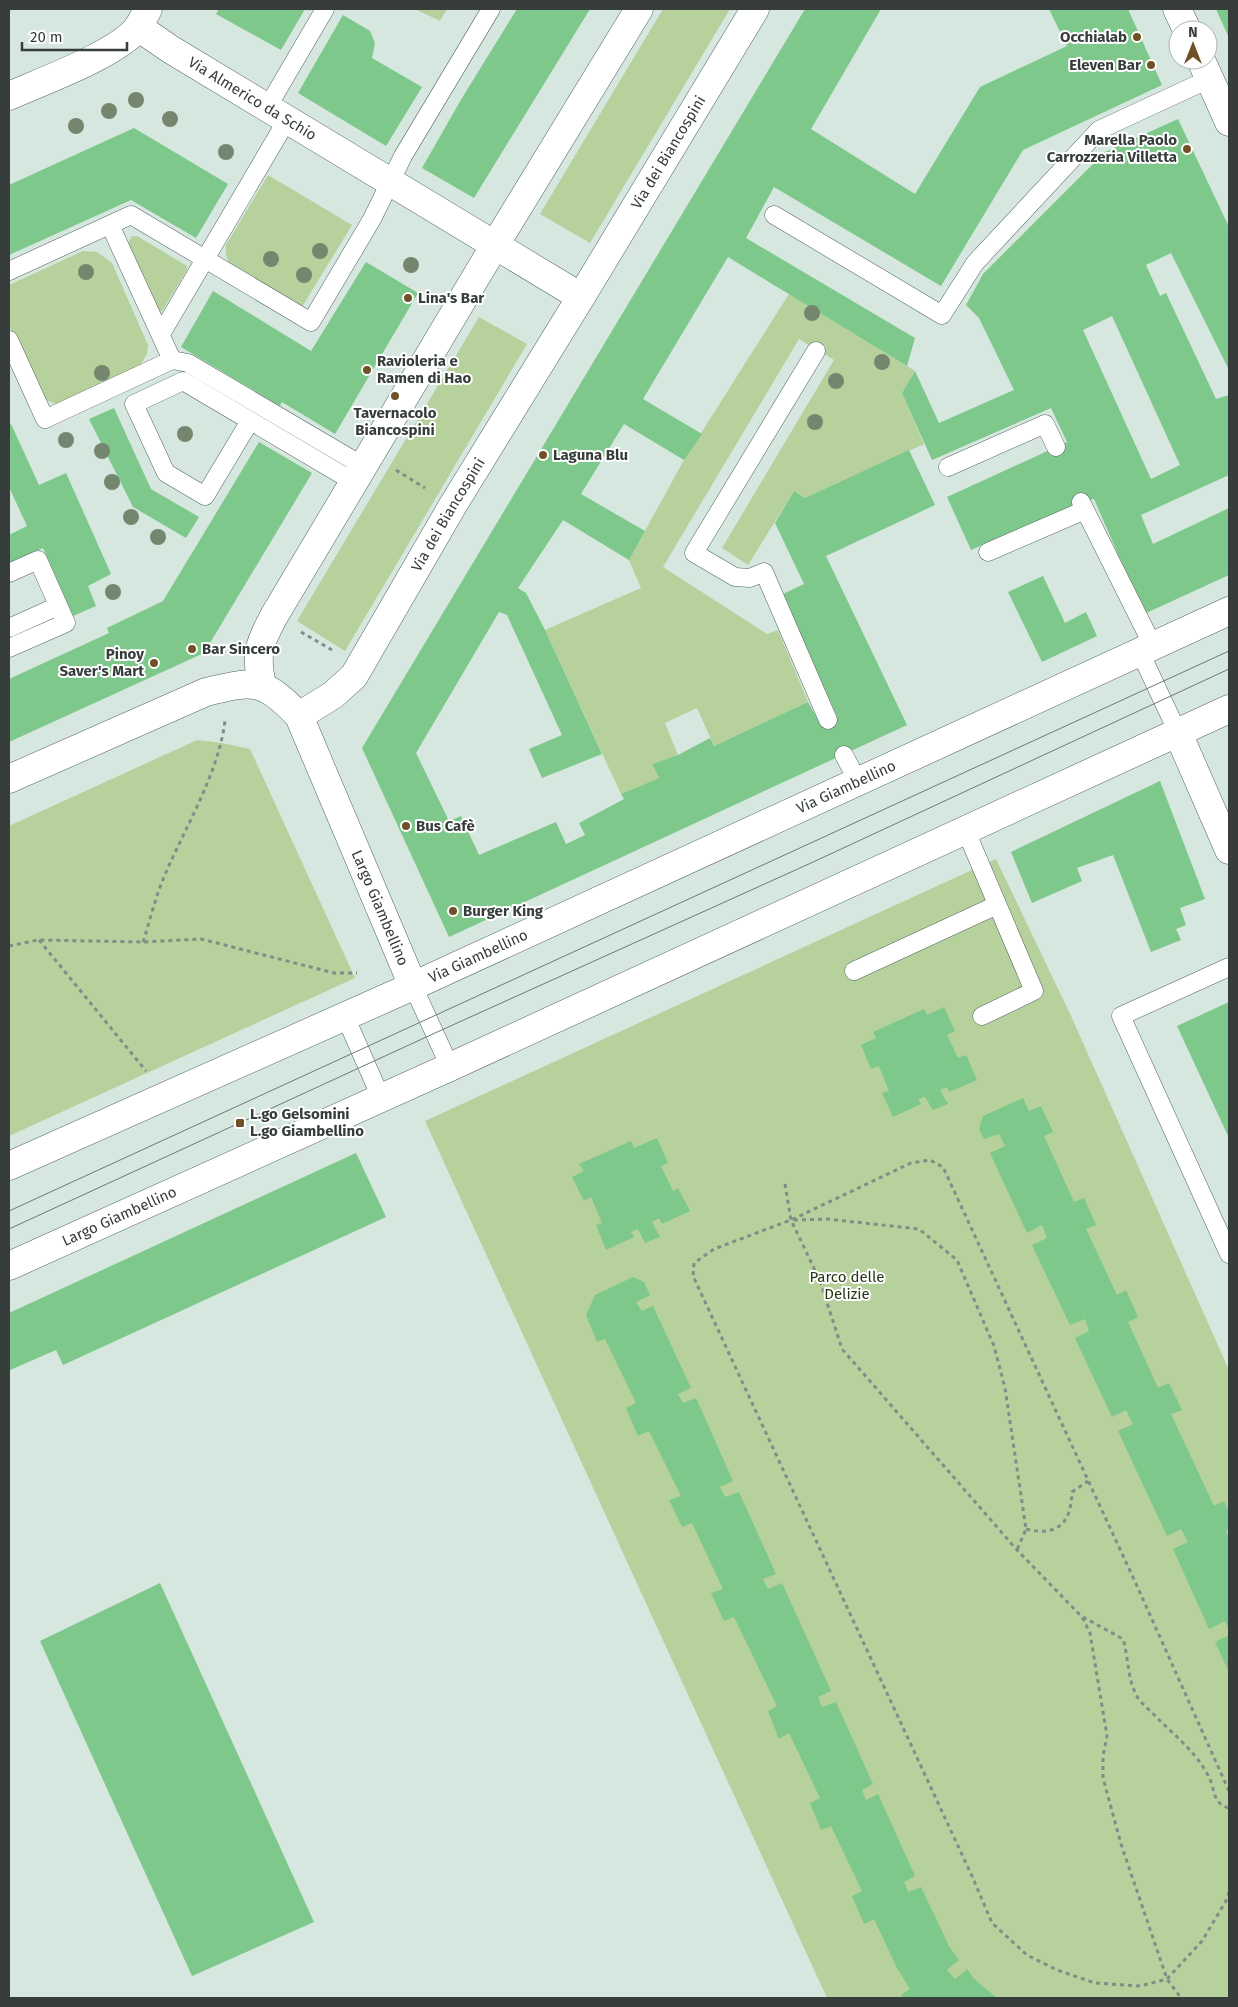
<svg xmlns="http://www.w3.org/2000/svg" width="1238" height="2007" viewBox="0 0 1238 2007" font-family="'Fira Sans',sans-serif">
<rect width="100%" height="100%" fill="#d5e7df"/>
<path fill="#b6d19c" d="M415,9H447L440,21Z
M663,9H730L590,243L540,214Z
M268,175L352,225L302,307L229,265L226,254V245Z
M132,236H137L187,266V270L162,311L158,312L129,248L128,243Z
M83,251L97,252L112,263L148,345L147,354L138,369L66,404H57L48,401L38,391L9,326V285Z
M789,294L915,371L902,393L924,444L805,498L794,491L748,565L722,548L834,360L799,339L663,567L767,634L778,630L808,702L714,746L697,708L665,723L678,755L652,764L659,778L621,794L545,630L641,588L629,560L684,460Z
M479,317L527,344L345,651L297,621Z
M197,740L222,743L250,749L355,978L9,1136V826Z
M996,859L1071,1016L1229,1370V1998H827L425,1121Z"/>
<path fill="#7dc88a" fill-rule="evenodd" d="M219,9H305L281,50L216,14Z
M517,9H590L474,198L422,168L462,98Z
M805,9H881L811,129L915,194L980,87L1067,46L1049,9H1128L1162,85L1023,150L941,286L774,187L746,238L915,338L907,366L728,257L643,399L702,434L684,460L624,424L581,494L645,531L629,560L563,520L518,588L526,593L545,630L602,754L542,778L529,749L562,735L507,615L499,612L416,753L449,821L461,816L479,855L556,822L566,844L585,835L579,823L624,799L621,794L659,778L652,764L678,755L710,738L714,746L808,702L820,724L837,716L781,595L804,584L775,523L794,491L805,498L909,450L935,505L826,556L907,725L449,937L362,748Z
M1216,9H1229V38Z
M343,15L370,31L375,43L372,58L422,87L386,146L298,93Z
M1178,119L1229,227V370L1171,253L1146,265L1160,296L1166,293L1216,399L1229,395V475L1141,515L1153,544L1229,508V575L1144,614L1094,499L1081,502L971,550L947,497L1067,442L1051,408L932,460L902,393L915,371L939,423L1014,390L979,318L966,305L983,274L1105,152ZM1112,316L1180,465L1151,479L1083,330Z
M134,128L228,184L196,238L131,200L9,255V185Z
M366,262L418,293L335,434L282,402L280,406L181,347L213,291L311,351Z
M114,408L151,489L199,517L186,538L133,507L89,419Z
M11,424L39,485L66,473L111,574L88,586L96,606L73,616L43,548L9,564V535L27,526L9,487V425Z
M259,442L312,473L204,653L9,742V679L109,633L107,628L163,601Z
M1043,576L1065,623L1086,612L1097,636L1042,662L1008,592Z
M1160,781L1205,899L1180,908L1186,925L1176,929L1181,940L1151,952L1113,855L1077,868L1082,881L1032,903L1011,852Z
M1229,1002V1138L1177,1026Z
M944,1007L955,1031L947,1035L958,1058L966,1055L977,1080L949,1092L947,1087L940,1090L948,1104L933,1110L925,1097L918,1099L921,1104L893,1117L882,1093L889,1091L879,1066L871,1069L861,1045L876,1038L873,1032L924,1009L927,1015Z
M1023,1098L1029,1111L1041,1106L1053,1132L1044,1136L1074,1202L1084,1198L1096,1225L1086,1229L1117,1295L1126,1290L1138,1317L1128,1322L1158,1388L1169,1383L1182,1410L1171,1414L1214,1506L1224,1501L1229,1512V1530L1226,1531L1229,1539V1631L1225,1621L1209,1629L1173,1549L1188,1542L1181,1529L1167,1536L1118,1431L1133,1424L1126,1410L1112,1417L1075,1338L1089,1331L1085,1319L1070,1325L1032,1245L1047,1238L1042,1225L1027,1233L990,1153L1005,1146L999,1134L984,1139L979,1129L983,1116Z
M657,1138L668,1163L661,1166L673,1191L678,1188L690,1211L662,1224L659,1218L652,1222L660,1237L645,1243L638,1229L631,1232L634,1237L606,1250L596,1225L602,1223L591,1197L584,1201L572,1177L584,1171L579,1164L631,1141L634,1148Z
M356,1153L386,1217L63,1365L56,1350L10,1370L9,1366V1313Z
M633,1277L644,1282L650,1295L636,1302L642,1311L653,1306L691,1388L678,1394L683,1403L696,1398L733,1481L720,1487L725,1497L739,1492L776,1574L763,1579L768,1589L782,1583L831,1691L818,1697L822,1707L836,1702L873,1784L862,1790L866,1800L878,1794L915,1876L904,1882L908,1892L921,1887L950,1948L959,1960L947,1970L955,1979L967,1969L974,1979L997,1998H904L901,1995L910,1989L897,1968L874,1919L864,1924L852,1896L862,1891L831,1826L821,1830L810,1803L820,1798L789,1733L779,1739L768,1711L777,1706L734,1617L724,1621L711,1593L723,1589L692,1523L682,1527L669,1500L681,1496L649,1431L638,1436L626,1408L636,1403L605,1339L597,1342L586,1315L595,1295Z
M160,1583L314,1922L192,1976L40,1641Z
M1229,1635V1672L1215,1642Z"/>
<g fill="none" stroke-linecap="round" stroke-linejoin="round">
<g stroke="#54645d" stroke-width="19">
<path id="lane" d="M267,108L325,9
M774,215L942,315L975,263L1099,130L1209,79
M9,271L131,215L311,322L372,219L403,156L491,9
M161,334L287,120
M9,340L45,419L172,360L110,225
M816,351L694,553L735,577L750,578L764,572L828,720
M172,360L188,363L363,466
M250,421L205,496L166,473L134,404L183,381L354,482
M948,467L1045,424L1056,447
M1081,502L1153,646
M988,552L1085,510
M9,573L38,560L66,623L9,648
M9,628L58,606
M1140,652L1178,733
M844,755L858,782
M966,831L1034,991L982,1016
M1229,967L1121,1016L1229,1254
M854,971L997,905
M413,986L450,1067
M345,1016L381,1098"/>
</g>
<g stroke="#54645d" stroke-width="29">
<g id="street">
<path d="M1177,9L1187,30"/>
<path id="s1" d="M138,27L170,49L581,297"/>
<path d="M1201,60L1229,122"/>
<path d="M9,96C40,82 121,53 139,26C142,21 145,14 148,9"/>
<path d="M262,685C255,654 259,644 274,616L495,245L639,9"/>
<path id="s2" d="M299,716L333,695L354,676L453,505L581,297L755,9"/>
<path d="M1178,733L1229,850"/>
<path id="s3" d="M9,779L206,692C255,680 263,679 299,716L413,986"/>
</g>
</g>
<g stroke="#54645d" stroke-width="29">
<g id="secondary">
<path id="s4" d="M9,1166L413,986L1229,611"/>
<path id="s5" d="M9,1266L450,1067L1229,709"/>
</g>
</g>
<path stroke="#818d87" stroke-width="3" stroke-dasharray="4 4" stroke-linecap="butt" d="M396,470L425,488
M301,632L332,650
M39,940L146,1071
M143,942C150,921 155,898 164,877C185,827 218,775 225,721
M9,946L38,940L143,942L201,939L334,973H357
M785,1184L791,1220L820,1281L842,1349L1017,1550L1082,1617L1090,1633L1107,1736L1103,1756V1778L1121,1844L1167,1979L1181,1998
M794,1220L827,1219L919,1229L957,1260L994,1346L1005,1388L1026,1529L1017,1550
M1026,1529C1058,1537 1071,1523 1072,1492L1088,1481
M1083,1617L1123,1639C1129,1659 1127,1680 1138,1698C1143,1705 1151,1711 1157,1718C1175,1735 1196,1753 1208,1775C1216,1789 1211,1803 1229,1808
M1229,1791L1137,1586L943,1167L930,1160L911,1163L791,1220L714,1249L694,1263L693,1276L972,1876L992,1923L1027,1955L1057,1970L1095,1983L1140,1986L1167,1979L1202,1941L1226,1901L1229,1892"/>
<use href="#lane" stroke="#fff" stroke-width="18"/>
<use href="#street" stroke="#fff" stroke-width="28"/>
<use href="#secondary" stroke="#fff" stroke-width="28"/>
<path stroke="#6e7974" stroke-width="1" d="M9,1211L1229,651
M9,1229L435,1033L811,863L1229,669"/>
</g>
<g fill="#75866f">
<circle cx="136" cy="100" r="8"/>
<circle cx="109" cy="111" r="8"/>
<circle cx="170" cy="119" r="8"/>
<circle cx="76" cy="126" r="8"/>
<circle cx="226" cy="152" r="8"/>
<circle cx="320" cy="251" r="8"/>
<circle cx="271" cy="259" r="8"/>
<circle cx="411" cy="265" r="8"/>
<circle cx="86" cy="272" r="8"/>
<circle cx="304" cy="275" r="8"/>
<circle cx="812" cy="313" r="8"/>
<circle cx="882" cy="362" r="8"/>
<circle cx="102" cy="373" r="8"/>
<circle cx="836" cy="381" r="8"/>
<circle cx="815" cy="422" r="8"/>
<circle cx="185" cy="434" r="8"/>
<circle cx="66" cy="440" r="8"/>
<circle cx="102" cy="451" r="8"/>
<circle cx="112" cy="482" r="8"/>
<circle cx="131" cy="517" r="8"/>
<circle cx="158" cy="537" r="8"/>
<circle cx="113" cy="592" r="8"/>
</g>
<g fill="#705026" stroke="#fff" stroke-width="2">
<circle cx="1137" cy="37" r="5"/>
<circle cx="1151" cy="65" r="5"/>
<circle cx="1187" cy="149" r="5"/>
<circle cx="408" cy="298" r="5"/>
<circle cx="367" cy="370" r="5"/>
<circle cx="395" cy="396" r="5"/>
<circle cx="543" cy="455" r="5"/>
<circle cx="192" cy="649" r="5"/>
<circle cx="154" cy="663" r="5"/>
<circle cx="406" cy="826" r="5"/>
<circle cx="453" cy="911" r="5"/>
<rect x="235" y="1118" width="10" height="10" rx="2.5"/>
</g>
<g text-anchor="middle" stroke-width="4" stroke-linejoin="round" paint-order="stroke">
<g font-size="15" font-weight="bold" fill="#363d3a" stroke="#fff" text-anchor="start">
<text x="1127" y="42" text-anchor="end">Occhialab</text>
<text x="1141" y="70" text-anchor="end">Eleven Bar</text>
<text x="1177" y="145" text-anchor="end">Marella Paolo<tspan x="1177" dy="17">Carrozzeria Villetta</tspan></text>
<text x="418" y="303">Lina's Bar</text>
<text x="377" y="366">Ravioleria e<tspan x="377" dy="17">Ramen di Hao</tspan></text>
<text x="395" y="418" text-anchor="middle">Tavernacolo<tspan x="395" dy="17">Biancospini</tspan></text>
<text x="553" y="460">Laguna Blu</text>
<text x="202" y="654">Bar Sincero</text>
<text x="144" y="659" text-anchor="end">Pinoy<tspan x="144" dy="17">Saver's Mart</tspan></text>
<text x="416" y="831">Bus Cafè</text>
<text x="463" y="916">Burger King</text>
<text x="250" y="1119">L.go Gelsomini<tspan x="250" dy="17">L.go Giambellino</tspan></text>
</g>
<g font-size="15" fill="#363d3a" stroke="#fff">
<text dy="5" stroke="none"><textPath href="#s1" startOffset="135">Via Almerico da Schio</textPath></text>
<text dy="5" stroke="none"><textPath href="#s2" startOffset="679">Via dei Biancospini</textPath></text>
<text dy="5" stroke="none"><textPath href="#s2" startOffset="255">Via dei Biancospini</textPath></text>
<text dy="5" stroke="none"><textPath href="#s4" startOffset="919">Via Giambellino</textPath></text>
<text dy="5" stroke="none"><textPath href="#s3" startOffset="528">Largo Giambellino</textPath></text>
<text dy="5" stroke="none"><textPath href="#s4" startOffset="514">Via Giambellino</textPath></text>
<text dy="5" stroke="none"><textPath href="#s5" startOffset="121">Largo Giambellino</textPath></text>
</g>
<g font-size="15" fill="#263614" stroke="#fff">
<text x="847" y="1282">Parco delle<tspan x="847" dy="17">Delizie</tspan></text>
</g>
</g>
<rect width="1238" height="2007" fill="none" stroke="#363d3a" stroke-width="20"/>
<g transform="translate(1193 45)"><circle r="24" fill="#ffffff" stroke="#afb1b0"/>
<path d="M0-4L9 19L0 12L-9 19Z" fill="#705026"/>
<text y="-8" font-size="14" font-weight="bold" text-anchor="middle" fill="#363d3a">N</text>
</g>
<path d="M22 42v8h105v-8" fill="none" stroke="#363d3a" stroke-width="2.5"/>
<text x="30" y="42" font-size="15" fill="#363d3a" stroke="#ffffff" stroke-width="4" paint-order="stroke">20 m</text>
</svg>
